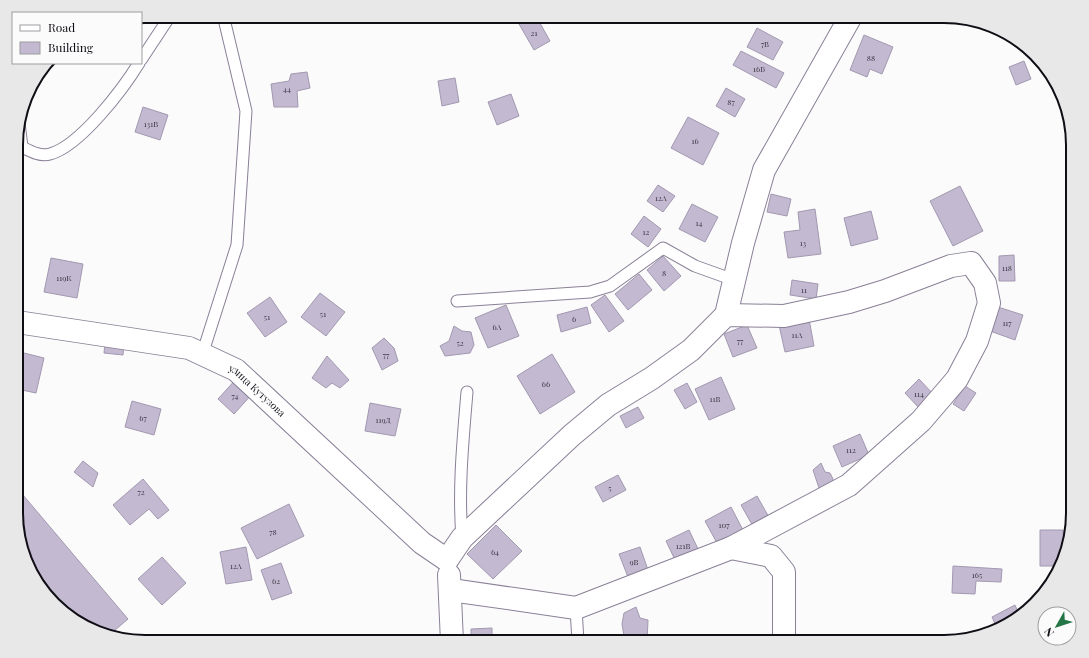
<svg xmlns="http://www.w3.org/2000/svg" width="1089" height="658" viewBox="0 0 1089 658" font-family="'Playfair Display',serif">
<rect width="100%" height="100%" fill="#fbfbfb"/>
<path fill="#c3b9d1" stroke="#a298b0" d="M456,16H475L476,21L456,22Z
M533,16H536L550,41L534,50L519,24Z
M757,28L783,42L773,60L747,47Z
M864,35L893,47L882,74L870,69L867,77L850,70Z
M741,51L784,73L776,88L733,65Z
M1024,61L1031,79L1016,85L1009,67Z
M307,72L310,88L297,91L298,107H274L271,84L289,81L291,74Z
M455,78L459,102L442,106L438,81Z
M726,88L745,99L735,117L716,106Z
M511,94L519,116L497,125L488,102Z
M143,107L168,115L160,140L135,132Z
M688,117L719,133L703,165L671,148Z
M658,185L675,196L663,212L647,201Z
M960,186L983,231L953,246L930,201Z
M771,194L791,199L787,216L767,212Z
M692,204L718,217L705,242L679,229Z
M815,209L821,254L788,258L784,232L800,230L798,212Z
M871,211L878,239L851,246L844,218Z
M644,216L661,229L648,247L631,234Z
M1014,255L1015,281H999V256Z
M663,256L681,276L664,291L647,270Z
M51,258L83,264L77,298L44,292Z
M639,274L652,290L628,310L615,294Z
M792,280L818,284L816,299L790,295Z
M320,293L345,312L326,336L301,317Z
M605,295L624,321L609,332L591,305Z
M270,297L287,322L265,337L247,313Z
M506,305L519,336L488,348L475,318Z
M587,307L591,323L561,332L557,315Z
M998,307L1023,315L1015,340L990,331Z
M809,319L814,346L785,352L779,325Z
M747,325L757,348L733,357L724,334Z
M454,326L462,331L471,332L474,345L470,353L445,356L440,346L449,341Z
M384,338L394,348L398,361L382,370L372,348Z
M105,342L124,344L123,355L104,353Z
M20,352L44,358L36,393L17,389V366Z
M552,354L575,392L540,414L517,376Z
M327,356L349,380L340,388L332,383L326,388L312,378Z
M721,377L735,409L709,420L695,389Z
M237,378L253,393L234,414L218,399Z
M919,379L933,394L919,408L905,393Z
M687,383L697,402L685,409L674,390Z
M965,386L976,393L964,411L953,404Z
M132,401L161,409L154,435L125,427Z
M370,403L401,409L395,436L365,431Z
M638,407L644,418L626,428L620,416Z
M860,434L869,455L842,467L833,446Z
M83,461L98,473L93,487L74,472Z
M821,463L825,472L830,473L833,479L832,486L820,491L813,470Z
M618,475L626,490L603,502L595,487Z
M143,479L169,510L158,519L149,509L130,525L113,505Z
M17,488L128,619L108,636L74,620L33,577L17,529Z
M757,496L770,519L754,528L741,505Z
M289,504L304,536L257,559L241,528Z
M731,507L743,530L717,543L705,521Z
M496,525L522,551L493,579L467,554Z
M689,530L699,551L676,562L666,541Z
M1040,530H1063L1064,548L1057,566H1040Z
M246,547L252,580L226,584L220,552Z
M640,547L648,570L628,577L619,554Z
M162,557L186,583L162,605L138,579Z
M281,563L292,593L272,600L261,570Z
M953,566L1002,569L1001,582L976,581L975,594L952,593Z
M1015,605L1019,614L1008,625L997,628L992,617Z
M636,607L640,618L648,620L647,642H625L622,624L624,613Z
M492,628V642H471V629Z
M288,635L290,642H269Z
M415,640L443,641V642H415Z"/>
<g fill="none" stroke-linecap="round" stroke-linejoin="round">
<g stroke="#8a8097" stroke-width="13">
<path id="lane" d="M141,60L170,16
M19,123L22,147C30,151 40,157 50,154C80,146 123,89 139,63
M457,301L590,292L610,286L663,248L695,266L734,280
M202,355L237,245L246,111L224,19L221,16
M462,538C458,489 463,440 467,392
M576,608L578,642"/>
</g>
<g stroke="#8a8097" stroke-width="24">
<g id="street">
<path d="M726,315L743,243L764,170L851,16"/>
<path id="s1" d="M17,322L189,348L236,370L422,543L447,560"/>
<path d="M731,548L771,556L784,572V642"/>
<path d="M447,560L462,538L572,435L608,405L652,378L691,350L726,315L784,316L849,302L885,291L951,266L971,263L985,283L989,303L977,341L957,379L921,421L849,485L731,548L576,608L451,590"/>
<path d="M449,575L452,642"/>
</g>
</g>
<use href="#lane" stroke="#fff" stroke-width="11"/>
<use href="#street" stroke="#fff" stroke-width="22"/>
</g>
<g text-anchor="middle" stroke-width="3" stroke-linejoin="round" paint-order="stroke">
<g font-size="8" fill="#3d3844">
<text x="534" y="36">21</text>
<text x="765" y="47">7В</text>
<text x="871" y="61">88</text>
<text x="759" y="72">16Б</text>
<text x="287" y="92">44</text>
<text x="731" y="105">87</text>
<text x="151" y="127">131В</text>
<text x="695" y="144">16</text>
<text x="661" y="201">12А</text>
<text x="699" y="226">14</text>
<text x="646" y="235">12</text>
<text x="803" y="246">13</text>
<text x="1007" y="271">118</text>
<text x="664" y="276">8</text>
<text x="64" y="281">119К</text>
<text x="804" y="293">11</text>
<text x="323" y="317">51</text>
<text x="267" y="320">51</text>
<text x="574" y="322">6</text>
<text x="1007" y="326">117</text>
<text x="497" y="330">6А</text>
<text x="797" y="338">11А</text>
<text x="740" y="344">77</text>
<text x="460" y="346">52</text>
<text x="386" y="358">77</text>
<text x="546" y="387">66</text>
<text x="919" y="397">114</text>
<text x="235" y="399">74</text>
<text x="715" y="402">11В</text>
<text x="143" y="421">67</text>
<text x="383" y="423">119Д</text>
<text x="851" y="453">112</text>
<text x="610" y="491">5</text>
<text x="141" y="495">72</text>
<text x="724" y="528">107</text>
<text x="273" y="535">78</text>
<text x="683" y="549">121В</text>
<text x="495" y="555">64</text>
<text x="634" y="565">9В</text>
<text x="236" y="569">12А</text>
<text x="977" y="578">165</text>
<text x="276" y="584">62</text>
</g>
<g font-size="10" fill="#100d15" stroke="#fbfbfb">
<text dy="4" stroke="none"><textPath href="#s1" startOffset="255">улица Кутузова</textPath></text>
</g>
</g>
<path d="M0 0H1089V658H0ZM145 23H944A122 122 0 0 1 1066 145V513A122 122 0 0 1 944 635H145A122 122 0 0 1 23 513V145A122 122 0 0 1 145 23Z" fill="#e8e8e9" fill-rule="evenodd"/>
<path fill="none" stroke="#100d15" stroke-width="2" d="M145 23H944A122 122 0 0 1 1066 145V513A122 122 0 0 1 944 635H145A122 122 0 0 1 23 513V145A122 122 0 0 1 145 23Z"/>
<rect x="12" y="12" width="130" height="52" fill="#fbfbfb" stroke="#9d9c9f"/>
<rect x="20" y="25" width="20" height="6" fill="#ffffff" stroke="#9d9c9f"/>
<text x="48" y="32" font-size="12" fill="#100d15">Road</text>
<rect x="20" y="42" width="20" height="12" fill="#c3b9d1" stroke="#9d9c9f"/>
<text x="48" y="52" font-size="12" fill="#100d15">Building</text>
<g transform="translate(1057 626) rotate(231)"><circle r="19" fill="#fbfbfb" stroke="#9d9c9f"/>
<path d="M0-3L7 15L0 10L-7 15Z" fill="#237546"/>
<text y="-6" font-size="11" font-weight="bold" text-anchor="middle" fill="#100d15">N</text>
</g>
</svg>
